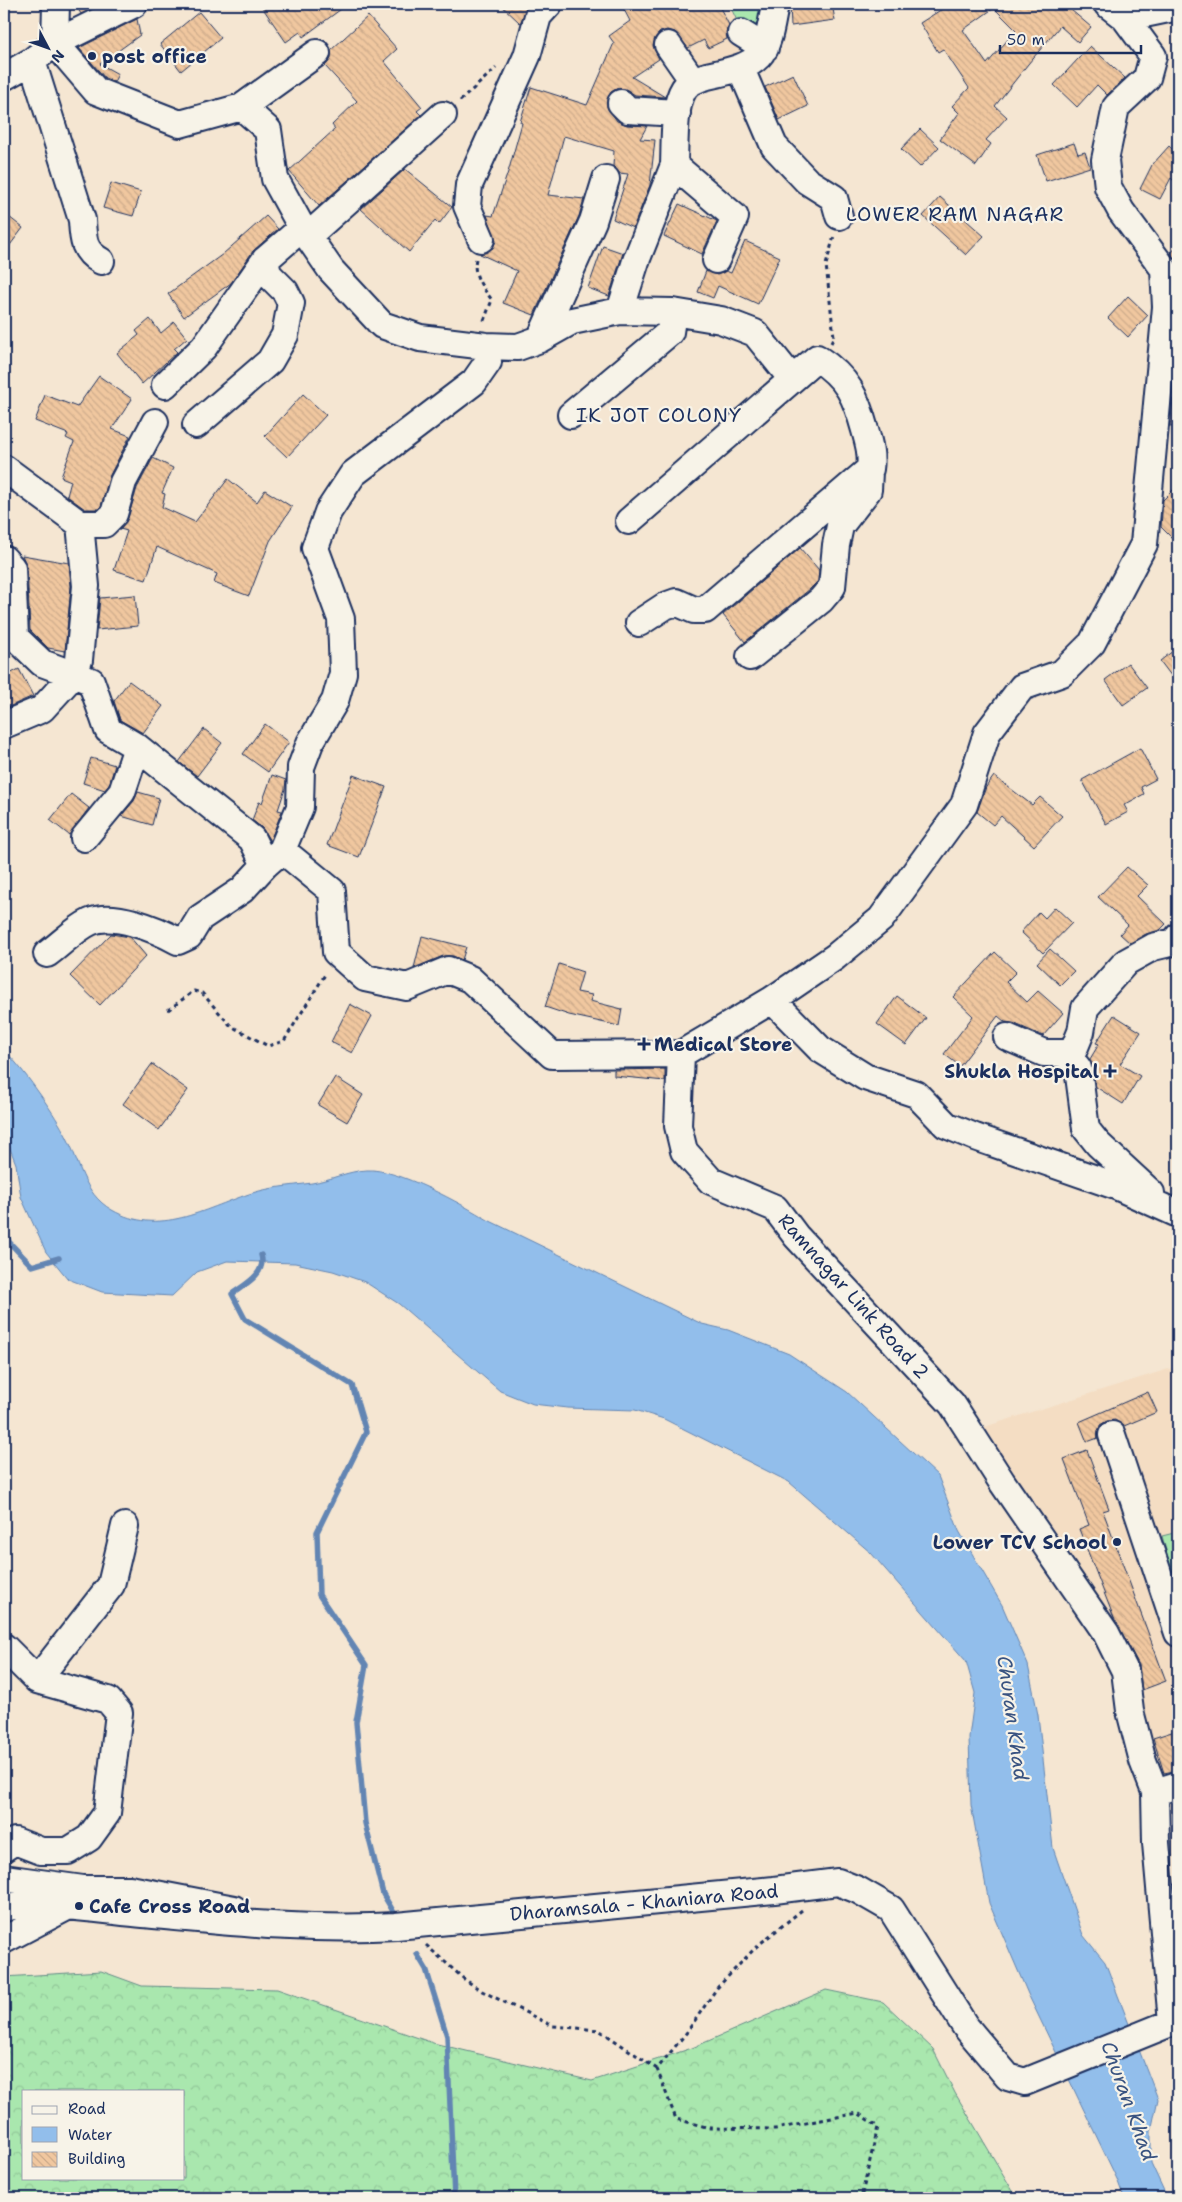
<svg xmlns="http://www.w3.org/2000/svg" width="1182" height="2202" viewBox="0 0 1182 2202" font-family="'Shantell Sans',sans-serif">
<defs>
<pattern id="forest-crowns" width="20" height="18" patternUnits="userSpaceOnUse" patternTransform="scale(1.25)"><rect width="20" height="18" fill="#a9e7ae"/><path d="M2 6a3 3 0 1 1 6 0M12 15a3 3 0 1 1 6 0" fill="none" stroke="#91c698"/></pattern>
<pattern id="building-back-hatch" width="6" height="6" patternUnits="userSpaceOnUse" patternTransform="scale(1.25)"><rect width="6" height="6" fill="#f0c79f"/><path d="M-1 5l2 2M0 0l6 6M5-1l2 2" fill="none" stroke="#cdab8b"/></pattern>
</defs>
<rect width="100%" height="100%" fill="#f5e6d2"/>
<filter id="ink" filterUnits="userSpaceOnUse"><feTurbulence type="fractalNoise" baseFrequency=".02" numOctaves="2"/><feDisplacementMap in="SourceGraphic" scale="10" xChannelSelector="R" yChannelSelector="G"/><feConvolveMatrix kernelMatrix="1 2 1 2 8 2 1 2 1" color-interpolation-filters="sRGB"/></filter>
<g filter="url(#ink)">
<path fill="#f4ddc3" d="M655,4H767L751,53L693,72Z
M1178,1366V1838L1146,1737L1141,1689L1130,1656L981,1428Z"/>
<path fill="#a9e7ae" stroke="#628b86" d="M729,4H767L763,34L741,29Z
M1178,1532V1593L1162,1536Z"/>
<path fill="url(#forest-crowns)" stroke="#628b86" fill-rule="evenodd" d="M101,1971L142,1986L277,1989L433,2043L592,2081L692,2048L826,1990L883,2002L933,2049L955,2093L1017,2198H4V1977ZM24,2091H184V2178H24Z"/>
<path fill="#92beeb" stroke="#6285b3" d="M4,1050C22,1067 52,1110 64,1132C80,1160 82,1193 112,1210C159,1237 204,1209 249,1194C270,1187 290,1186 312,1183C330,1180 348,1171 367,1170C397,1168 462,1204 488,1220L702,1324L728,1330L789,1354L847,1392L938,1476L959,1531L1002,1605L1028,1665L1038,1715L1053,1848L1083,1935L1105,1962L1158,2099L1151,2131V2163L1164,2191L1171,2198H1124L1117,2179L1028,1994L989,1903L971,1805L969,1737L975,1693L966,1661L871,1553L789,1482L664,1419L635,1410L567,1408L533,1404L500,1391L399,1304L365,1282L333,1271L295,1263L227,1261L197,1272L172,1296L102,1292L68,1279L46,1252L21,1197L16,1164L4,1133Z"/>
<g fill="none" stroke-linecap="round" stroke-linejoin="round">
<path stroke="#6285b3" stroke-width="5.5" d="M4,1223L9,1242L32,1266L59,1258
M261,1255C267,1274 244,1285 232,1294L245,1319L352,1385L366,1432L317,1532L319,1595L366,1665L356,1722L365,1823L383,1894L393,1911
M417,1954L426,1969L447,2036L454,2198"/>
</g>
<path fill="url(#building-back-hatch)" stroke="#1b2f5e" fill-rule="evenodd" d="M75,4H98L99,5L81,14Z
M260,4H348L303,37L300,32L286,42Z
M500,4H529L520,23Z
M621,4H718L729,25L726,32L727,39L708,48L704,40L688,48L675,32L667,30L660,32L655,38L653,46L659,59L632,77L665,97L635,95L625,89L618,88L611,92L607,99V107L617,121L627,125L647,126L640,139L655,140L650,185L633,228L613,219L628,174L619,173L613,166L614,151L564,136L548,195L584,199L579,216L534,315L503,303L517,271L480,254L493,248L496,241L487,215L493,216L509,169L522,123L520,122L531,87L587,105L614,43L609,36L630,21Z
M790,4H832L835,20L791,26Z
M950,4H1064L1091,27L1078,42L1060,26L1028,64L995,106L1007,117L986,140L991,144L976,166L940,139L959,113L952,106L969,88L943,49L938,52L920,23ZM994,8L1016,30L987,64L963,30Z
M199,12L221,38L181,71L160,44Z
M368,16L397,49L384,61L422,107L417,111L421,115L319,206L289,171L335,129L332,125L357,101L325,66L331,59V50Z
M137,19L140,35L100,64L118,74L114,82L105,78L79,48Z
M1090,46L1125,78L1107,95L1097,85L1077,107L1054,85Z
M793,74L808,106L779,120L765,87Z
M920,129L939,147L920,167L901,149Z
M1074,143L1078,154L1085,152L1090,167L1046,181L1037,155Z
M1169,146L1178,155V185L1171,178L1160,199L1140,189L1152,165Z
M405,169L452,207L439,224L435,220L409,252L361,209Z
M111,183L141,192L133,216L103,208Z
M940,197L984,236L966,255L923,216Z
M679,204L717,221L702,254L664,236Z
M4,213L23,228L4,253Z
M266,216L278,229L253,251L231,283L184,317L168,294L223,254Z
M745,241L780,257L758,304L718,286L713,298L698,292L706,271L717,275L726,271L731,273Z
M1178,245V266L1171,253Z
M603,246L623,253L609,296L588,288Z
M1128,296L1148,315L1128,337L1108,318Z
M150,319L161,333L174,322L187,338L174,349L177,352L142,384L117,353L139,335L136,331Z
M99,376L132,399L112,429L130,436L110,475L101,506L98,509H85L67,496L71,481L61,477L74,442L66,438L68,434L35,421L45,395L77,407Z
M303,394L326,415L287,457L265,436Z
M1173,399H1178V426L1170,427Z
M153,458L173,468L162,493L165,494L162,507L195,522L228,479L257,502L265,490L292,507L270,541L249,596L214,583L217,574L157,547L146,580L114,570L127,531L120,529L128,518L137,488Z
M1178,485V544L1161,527L1163,500Z
M800,548L819,570L818,581L810,589L745,642L723,615Z
M22,555L69,563L71,586L65,651L48,648L30,630L27,567Z
M135,595L138,626L97,630L100,598Z
M1178,647V685L1160,661Z
M1128,663L1147,688L1123,705L1105,680Z
M19,669L33,696L4,709V677Z
M129,681L163,706L143,733L120,720L114,701Z
M265,724L289,742L268,772L243,754Z
M204,729L222,743L197,776L179,762Z
M1140,748L1156,779L1141,787L1144,794L1124,805L1128,812L1106,824L1082,780Z
M91,758L115,765L109,785L105,790L83,783Z
M272,775L286,780L285,789L278,810L282,811L270,841L262,828L252,820L259,802L262,803Z
M353,775L386,787L359,857L327,845Z
M994,776L1032,805L1040,797L1062,816L1034,846L1001,816L993,825L977,812L986,787Z
M138,792L159,798L152,825L121,816L134,801Z
M71,794L89,808L69,835L50,820Z
M1127,867L1148,885L1137,896L1166,924L1160,930L1146,934L1130,943L1120,934L1128,925L1098,897Z
M1055,907L1072,923L1043,953L1021,932L1039,912L1045,918Z
M111,934L130,937L146,956L100,1005L70,976Z
M422,936L466,947L462,960L453,956H443L414,968Z
M1050,949L1074,971L1060,985L1037,963Z
M995,952L1016,972L1006,982L1027,1002L1038,991L1063,1013L1043,1036L1013,1023L1005,1022L998,1016L960,1066L944,1054L973,1016L953,997Z
M559,964L583,972L577,992L592,995L590,1001L622,1009L619,1026L569,1015L545,1007Z
M897,996L926,1018L906,1045L877,1024Z
M350,1004L372,1016L352,1053L331,1042Z
M1114,1015L1141,1032L1120,1064L1140,1076L1123,1104L1096,1087L1090,1059L1099,1044L1096,1043Z
M152,1064L188,1090L159,1130L123,1104Z
M665,1069V1081L614,1076V1070Z
M335,1077L363,1095L347,1122L318,1105Z
M1148,1392L1157,1412L1124,1426L1115,1420L1107,1421L1100,1425L1098,1438L1087,1442L1079,1422Z
M1087,1450L1109,1509L1103,1511L1166,1681L1142,1690L1139,1665L1114,1618L1079,1529L1089,1525L1064,1459Z
M1178,1730V1770L1164,1773L1153,1738Z"/>
<g fill="none" stroke-linecap="round" stroke-linejoin="round">
<g stroke="#1b2f5e" stroke-width="30">
<path id="minor" d="M56,4L55,43L96,91L180,124L242,107L268,130L275,179L302,228L331,270L382,325L420,338L486,346L518,347L540,339L572,321L620,311L673,312L721,320L755,333L792,379
M1107,4L1125,18L1153,56L1147,78L1116,107L1105,160L1108,187L1121,211L1164,269L1166,307L1144,544L1092,643L1062,673L1022,687L987,733L964,805L881,919L835,957L772,1000L681,1054L678,1126L684,1151L711,1181L775,1208L796,1236L952,1404L1002,1482L1106,1633L1125,1671L1130,1711L1143,1761L1155,1792L1156,1843L1172,2022
M1125,18L1178,7
M741,33L765,48
M668,45L693,81
M32,61L82,220C83,239 83,251 101,261
M741,69L774,146L807,181L834,198L839,216
M4,77L32,61L55,43L134,4
M621,103L628,110L677,113
M242,107L317,53
M308,236L443,115
M481,239L467,206L469,185L527,56L538,16L549,4
M716,260L735,217L674,165C675,144 673,106 684,89C689,81 700,78 707,76C763,64 766,59 775,4
M620,311L636,261L674,165
M540,339L593,221L606,179
M165,385L204,347L265,260L302,228
M571,415L670,332L673,312
M196,425L270,361L285,335L291,303L285,291L268,274L265,260
M4,468L80,524L86,586L79,660L74,674L42,709L4,725
M629,521L817,358C848,378 856,397 865,430C869,444 872,455 870,469L705,610H694L676,602L665,606L639,623
M80,524H104L114,514L123,482L155,422
M4,559L12,568L15,637L42,663L91,681L108,730L137,747L252,839L265,865L282,850L332,891L336,952L365,978L407,987L448,970L470,979L552,1055L681,1054
M750,657L821,600L832,587L836,545L840,526L868,490L869,472
M84,838L122,792L137,747
M282,850L300,807L301,767L310,743L335,701L343,673L341,619L315,548L328,512L353,474L474,382L488,362L486,346
M47,954C61,944 75,929 90,922C113,911 158,930 178,941L189,936L200,918L242,890L265,865
M772,1000L820,1049L865,1077L916,1094L946,1125L975,1137L1116,1186L1178,1214
M1007,1037L1044,1053H1066L1078,1068L1086,1129L1098,1144L1151,1193
M1070,1059L1081,1032L1085,1008L1126,962L1153,947L1174,942L1178,937
M1112,1435L1178,1633
M4,1647L37,1680L108,1700L119,1713L107,1813L89,1838L68,1851H41L15,1841L4,1848
M37,1680L111,1585L125,1526
M1155,1792L1178,1785
M4,1878L83,1889H130L234,1909
M4,1908C36,1899 107,1911 143,1914C228,1922 311,1931 396,1926L774,1890L838,1882L858,1890L891,1909L965,2026L1008,2077L1025,2082L1178,2020
M4,1940L65,1908"/>
</g>
<path stroke="#1b2f5e" stroke-width="3" stroke-dasharray="4 4" stroke-linecap="butt" d="M460,101L496,68
M476,259C472,275 483,288 492,300L483,323
M831,343L834,337L826,265L834,236
M168,1010L194,991L202,993L231,1026L268,1046L284,1041L326,973
M802,1910L757,1946L717,1988L687,2032L657,2069L676,2119L710,2128L775,2129L858,2113L878,2127L861,2198
M426,1945L464,1979L482,1991L553,2026L599,2030L657,2069"/>
<use href="#minor" stroke="#f7f3e8" stroke-width="26"/>
</g>
</g>
<g fill="#1b2f5e" stroke="#f7f3e8" stroke-width="2">
<circle cx="92" cy="56" r="5"/>
<path d="M641.5 1036.5h5v5h5v5h-5v5h-5v-5h-5v-5h5z"/>
<path d="M1107.5 1063.5h5v5h5v5h-5v5h-5v-5h-5v-5h5z"/>
<circle cx="1117" cy="1542" r="5"/>
<circle cx="79" cy="1906" r="5"/>
</g>
<g text-anchor="middle" stroke-width="4.5" stroke-linejoin="round" paint-order="stroke">
<g font-size="19" font-weight="bold" fill="#1b2f5e" stroke="#f7f3e8" text-anchor="start">
<text x="102" y="63">post office</text>
<text x="654" y="1051">Medical Store</text>
<text x="1099" y="1078" text-anchor="end">Shukla Hospital</text>
<text x="1107" y="1549" text-anchor="end">Lower TCV School</text>
<text x="89" y="1913">Cafe Cross Road</text>
</g>
<g font-size="19" fill="#1b2f5e" stroke="#f7f3e8">
<text transform="translate(854 1296) rotate(48)" y="7">Ramnagar Link Road 2</text>
<text transform="translate(644 1902) rotate(-5)" y="7">Dharamsala - Khaniara Road</text>
</g>
<g font-size="20" letter-spacing="1" fill="#1b2f5e" stroke="#f7f3e8">
<text x="955" y="221">LOWER RAM NAGAR</text>
<text x="659" y="422">IK JOT COLONY</text>
</g>
<g font-size="20" font-style="italic" fill="#395381" stroke="#f7f3e8">
<text transform="translate(1013 1718) rotate(82)" y="7">Churan Khad</text>
<text transform="translate(1129 2101) rotate(70)" y="7">Churan Khad</text>
</g>
</g>
<rect width="1182" height="2202" fill="none" stroke="#f7f3e8" stroke-width="20"/>
<rect x="10" y="10" width="1162" height="2182" fill="none" stroke="#1b2f5e" stroke-width="2" filter="url(#ink)"/>
<rect x="22" y="2090" width="162" height="90" fill="#f7f3e8" stroke="#9fa5b1"/>
<rect x="32" y="2106" width="25" height="8" fill="#f7f3e8" stroke="#9fa5b1"/>
<text x="68" y="2114" font-size="15" fill="#1b2f5e">Road</text>
<rect x="32" y="2127" width="25" height="15" fill="#92beeb" stroke="#9fa5b1"/>
<text x="68" y="2140" font-size="15" fill="#1b2f5e">Water</text>
<rect x="32" y="2152" width="25" height="15" fill="url(#building-back-hatch)" stroke="#9fa5b1"/>
<text x="68" y="2164" font-size="15" fill="#1b2f5e">Building</text>
<g transform="translate(48 48) rotate(131)" stroke="#f7f3e8" stroke-width="4" paint-order="stroke">
<path d="M0-4L9 19L0 12L-9 19Z" fill="#1b2f5e"/>
<text y="-8" font-size="14" font-weight="bold" text-anchor="middle" fill="#1b2f5e">N</text>
</g>
<path d="M1000 45v8h141v-8" fill="none" stroke="#1b2f5e" stroke-width="2.5"/>
<text x="1007" y="45" font-size="15" fill="#1b2f5e" stroke="#f7f3e8" stroke-width="4" paint-order="stroke">50 m</text>
</svg>
